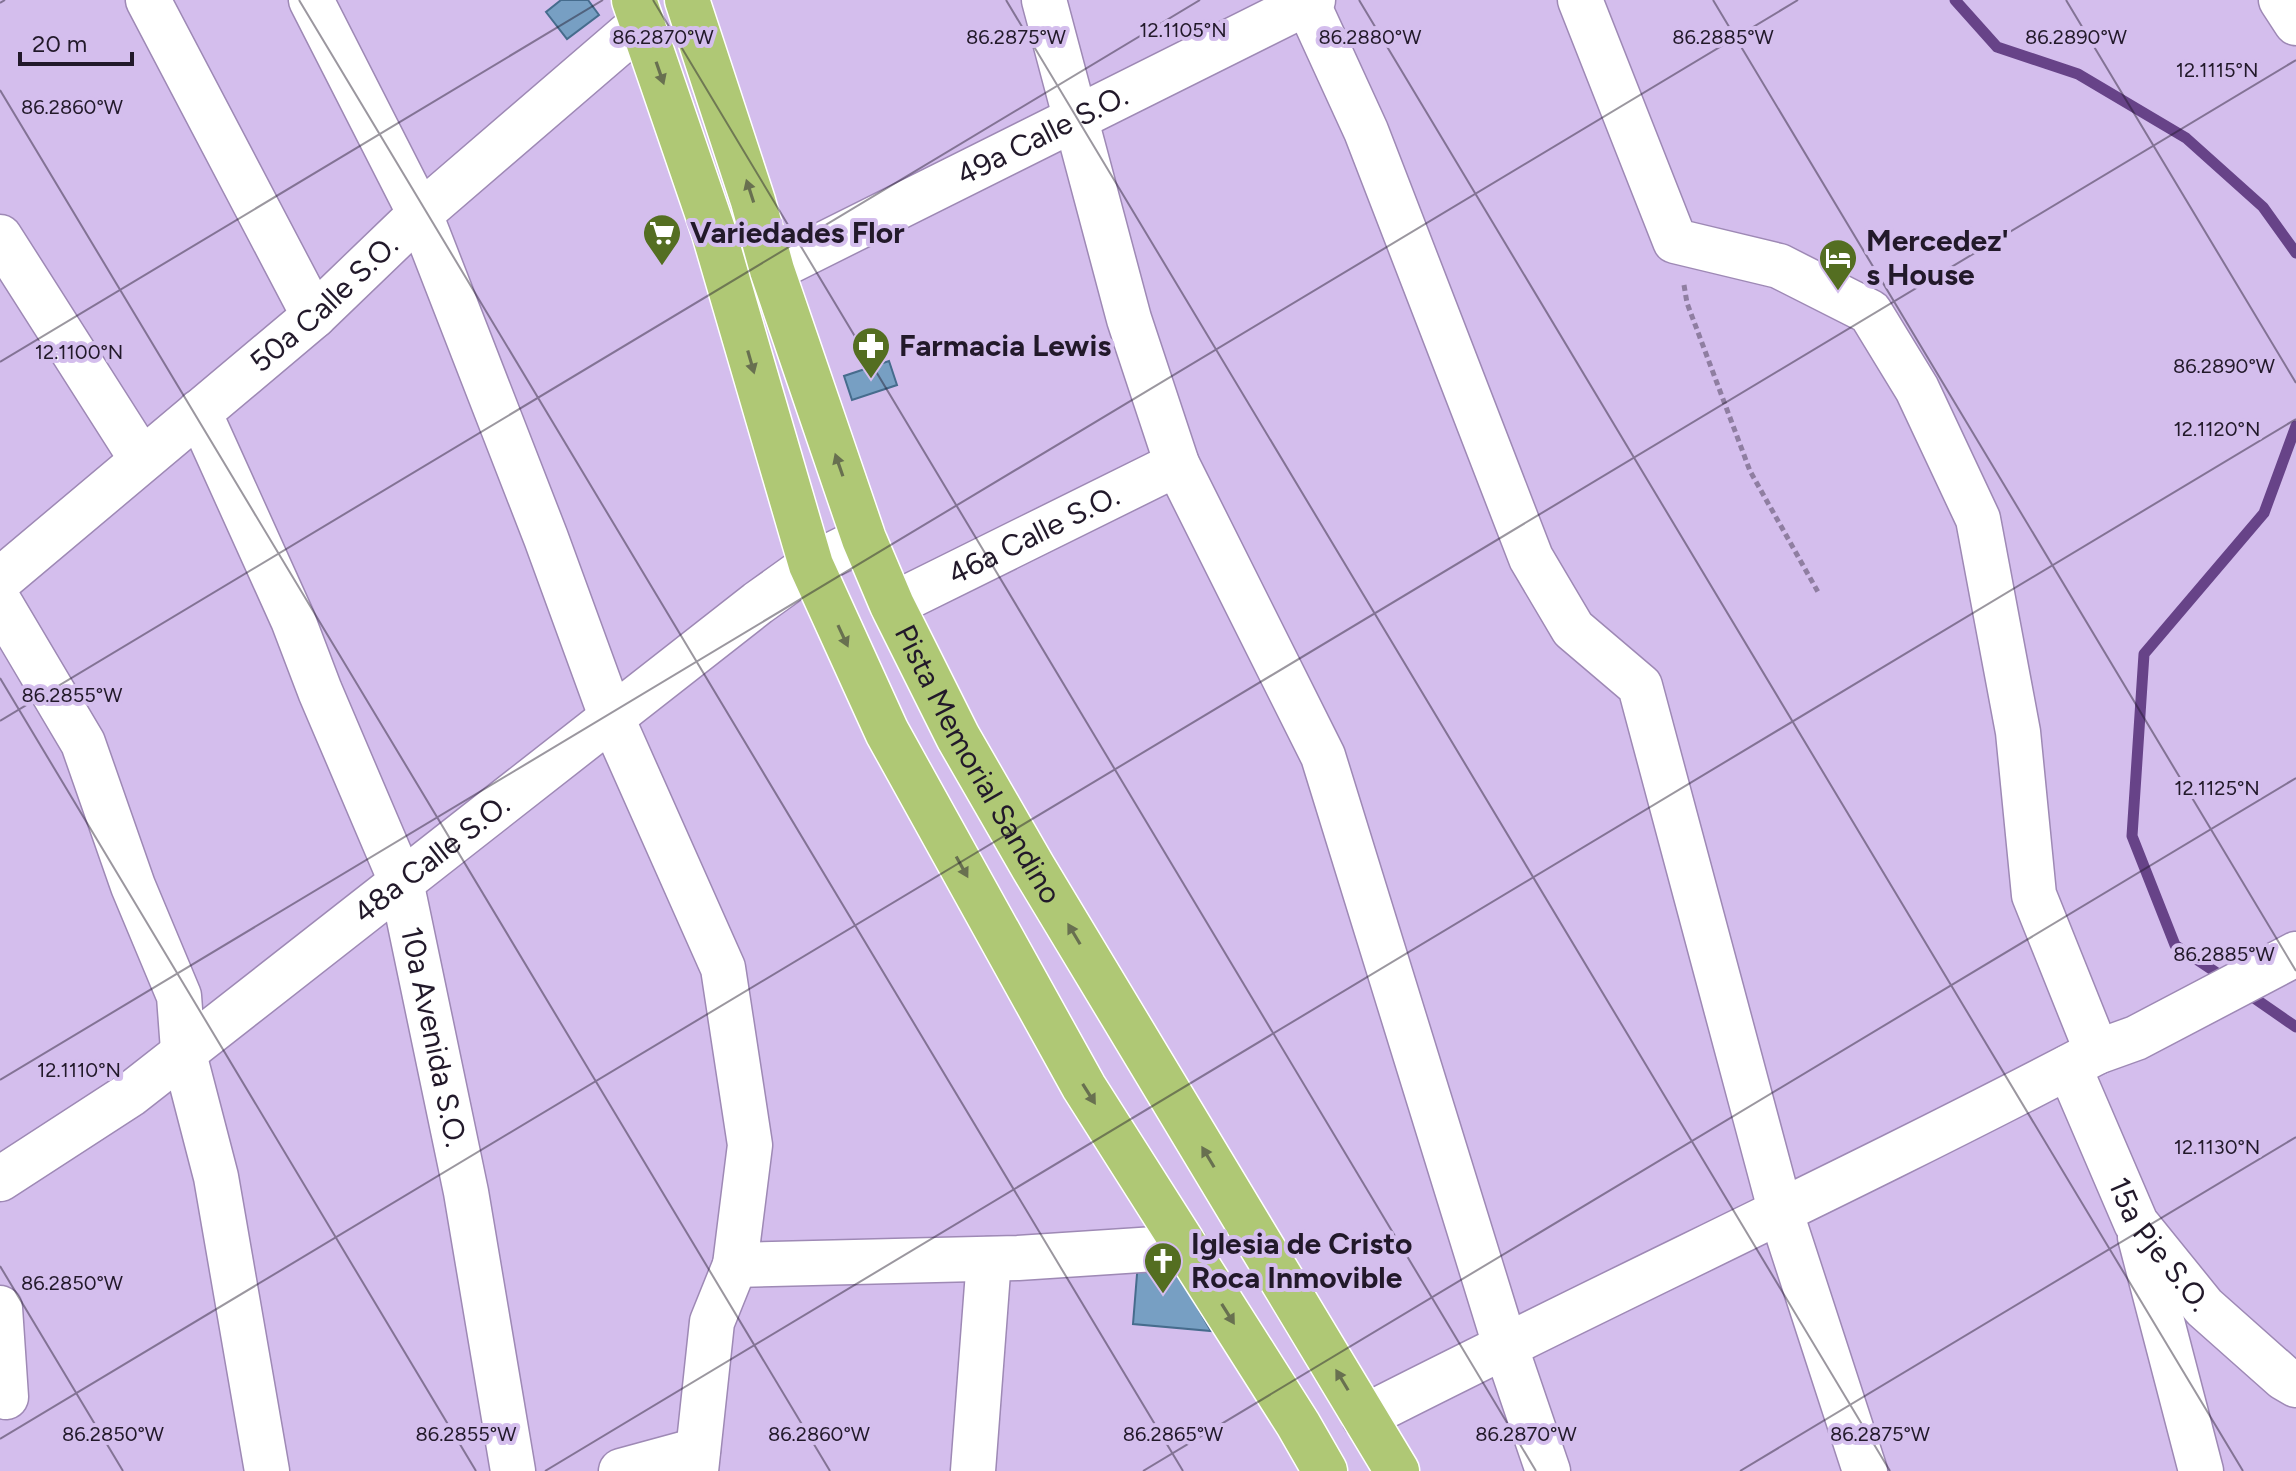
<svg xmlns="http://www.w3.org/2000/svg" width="2296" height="1471" viewBox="0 0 2296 1471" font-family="Figtree,sans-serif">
<rect width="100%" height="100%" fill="#d4beed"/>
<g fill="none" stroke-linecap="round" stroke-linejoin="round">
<path stroke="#674388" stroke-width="11" d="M1955,0L1997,47L2078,74L2186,138L2263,207L2296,253
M2226,979L2175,945L2132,836L2144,654L2264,513L2296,426
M2244,991L2296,1027"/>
</g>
<path fill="#779fc3" stroke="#466c8d" stroke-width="2" d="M561,0H588L599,15L567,39L546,12Z
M889,361L897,385L852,400L844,376Z
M1138,1262L1173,1265L1211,1331L1133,1324Z"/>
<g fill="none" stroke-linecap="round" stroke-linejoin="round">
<g stroke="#9e89b5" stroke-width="47">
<g id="minor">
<path d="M148,0L314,316"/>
<path d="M311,0L420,214L546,538L611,716L723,968L750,1145L735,1265L1018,1258L1186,1247"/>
<path d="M1044,0L1129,319L1177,464L1323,756L1505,1345L1548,1471"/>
<path d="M1306,0L1366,131L1531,558L1573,629L1640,686L1781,1213L1865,1471"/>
<path d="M1580,0L1675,241L1779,266L1870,312L1917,389L1978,519L2018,732L2034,895L2097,1052"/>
<path d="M2281,0L2296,23"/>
<path d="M0,237L142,460"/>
<path id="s1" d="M772,270L1313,0"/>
<path id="s2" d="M199,412L293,620L320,691L401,881L466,1192L513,1471"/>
<path id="s3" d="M0,580L314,316L420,214L642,23"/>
<path d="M0,603L83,743L133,886L179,996L183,1050L216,1177L267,1471"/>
<path id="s4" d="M892,605L1177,464"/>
<path id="s5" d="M2069,1067L2136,1223L2204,1307L2284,1378L2296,1385"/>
<path id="s6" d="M0,1179L131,1094L758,603L811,565L864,539"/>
<path d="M2140,1237L2201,1471"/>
<path d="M0,1308L6,1397"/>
<path d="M1364,1417C1607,1293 1855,1179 2097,1052L2136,1038L2296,954"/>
<path d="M621,1471L698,1450"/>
<path d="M696,1471L712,1322L735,1265"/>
<path d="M973,1471L989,1259"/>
</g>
</g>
<g stroke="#fff" stroke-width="47">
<g id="major">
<path d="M634,0L713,230L811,565L887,732L1084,1087L1298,1424L1325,1471"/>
<path id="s7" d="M687,0L753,201L772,270L864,539L892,605L958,737L1033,867L1397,1471"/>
</g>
</g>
<path stroke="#8f7ea1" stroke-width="5" stroke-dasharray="6 4" stroke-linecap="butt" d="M1684,285L1687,303L1750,471L1818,592"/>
<use href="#minor" stroke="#fff" stroke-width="44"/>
<use href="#major" stroke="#afc875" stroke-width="44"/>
</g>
<defs><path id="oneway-solid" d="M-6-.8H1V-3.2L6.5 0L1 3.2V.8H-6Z" transform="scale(2)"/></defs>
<g fill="#687050">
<use href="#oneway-solid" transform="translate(660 73) rotate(71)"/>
<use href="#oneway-solid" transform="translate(750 191) rotate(-108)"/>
<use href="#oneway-solid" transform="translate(751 362) rotate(74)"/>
<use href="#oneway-solid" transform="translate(839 465) rotate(-109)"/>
<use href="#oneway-solid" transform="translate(843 636) rotate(65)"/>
<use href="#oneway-solid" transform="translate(962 867) rotate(61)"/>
<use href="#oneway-solid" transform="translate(1074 934) rotate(-121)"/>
<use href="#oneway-solid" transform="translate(1089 1094) rotate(58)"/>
<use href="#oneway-solid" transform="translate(1208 1157) rotate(-121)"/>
<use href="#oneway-solid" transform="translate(1228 1314) rotate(58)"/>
<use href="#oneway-solid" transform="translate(1342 1380) rotate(-121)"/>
</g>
<path fill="none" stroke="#22192a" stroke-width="2" stroke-opacity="0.45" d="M299,0L1183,1471M653,0L1536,1471M1006,0L1890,1471M1359,0L2243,1471M1713,0L2296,971M2066,0L2296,383M0,3L5,0M0,90L830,1471M0,362L603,0M0,678L476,1471M0,721L1200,0M0,1080L1798,0M0,1266L123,1471M0,1439L2296,60M545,1471L2296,419M1143,1471L2296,778M1740,1471L2296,1137"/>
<defs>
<g id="supermarket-pin" transform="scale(2)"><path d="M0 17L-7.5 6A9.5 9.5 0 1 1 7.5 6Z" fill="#546e21" stroke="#d4beed"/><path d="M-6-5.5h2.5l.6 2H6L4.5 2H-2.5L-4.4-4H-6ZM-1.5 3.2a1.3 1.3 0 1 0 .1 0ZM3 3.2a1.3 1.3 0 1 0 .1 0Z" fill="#fff"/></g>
<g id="hotel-pin" transform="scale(2)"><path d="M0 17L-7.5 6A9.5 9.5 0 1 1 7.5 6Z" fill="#546e21" stroke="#d4beed"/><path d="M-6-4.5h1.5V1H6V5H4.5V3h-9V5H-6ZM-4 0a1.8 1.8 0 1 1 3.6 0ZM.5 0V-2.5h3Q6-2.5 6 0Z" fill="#fff"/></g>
<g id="pharmacy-pin" transform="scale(2)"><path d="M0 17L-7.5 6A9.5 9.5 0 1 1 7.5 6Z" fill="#546e21" stroke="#d4beed"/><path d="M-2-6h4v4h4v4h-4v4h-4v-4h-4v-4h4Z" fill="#fff"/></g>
<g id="church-pin" transform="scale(2)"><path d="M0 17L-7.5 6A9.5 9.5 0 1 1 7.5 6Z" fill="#546e21" stroke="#d4beed"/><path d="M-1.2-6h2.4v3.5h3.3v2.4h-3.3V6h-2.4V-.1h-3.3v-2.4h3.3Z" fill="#fff"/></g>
</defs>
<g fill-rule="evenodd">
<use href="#supermarket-pin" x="662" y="233"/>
<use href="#hotel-pin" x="1838" y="258"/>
<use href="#pharmacy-pin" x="871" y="346"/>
<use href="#church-pin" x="1163" y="1261"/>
</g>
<g text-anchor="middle" stroke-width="8" stroke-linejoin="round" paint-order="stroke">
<g font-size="30" fill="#22192a" stroke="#d4beed">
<text dy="10" stroke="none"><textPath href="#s1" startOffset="302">49a Calle S.O.</textPath></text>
<text dy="10" stroke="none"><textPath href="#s3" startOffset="426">50a Calle S.O.</textPath></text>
<text dy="10" stroke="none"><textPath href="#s4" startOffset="158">46a Calle S.O.</textPath></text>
<text dy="10" stroke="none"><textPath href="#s7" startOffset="820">Pista Memorial Sandino</textPath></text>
<text dy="10" stroke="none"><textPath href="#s6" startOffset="538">48a Calle S.O.</textPath></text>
<text dy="10" stroke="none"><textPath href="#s2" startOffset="670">10a Avenida S.O.</textPath></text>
<text dy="10" stroke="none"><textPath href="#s5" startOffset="200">15a Pje S.O.</textPath></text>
</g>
<g font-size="30" font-weight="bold" fill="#22192a" stroke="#d4beed" text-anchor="start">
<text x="690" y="243">Variedades Flor</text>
<text x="1866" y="251">Mercedez'<tspan x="1866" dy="34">s House</tspan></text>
<text x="899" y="356">Farmacia Lewis</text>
<text x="1191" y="1254">Iglesia de Cristo<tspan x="1191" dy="34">Roca Inmovible</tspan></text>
</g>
</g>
<g font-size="20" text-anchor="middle" fill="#22192a" stroke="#d4beed" stroke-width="8" stroke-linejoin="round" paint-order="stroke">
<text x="1183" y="37">12.1105°N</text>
<text x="1723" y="44">86.2885°W</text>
<text x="2076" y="44">86.2890°W</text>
<text x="663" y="44">86.2870°W</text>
<text x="1016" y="44">86.2875°W</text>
<text x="1370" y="44">86.2880°W</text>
<text x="2217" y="77">12.1115°N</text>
<text x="72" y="114">86.2860°W</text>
<text x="79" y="359">12.1100°N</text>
<text x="2224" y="373">86.2890°W</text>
<text x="2217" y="436">12.1120°N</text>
<text x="72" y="702">86.2855°W</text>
<text x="2217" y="795">12.1125°N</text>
<text x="2224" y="961">86.2885°W</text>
<text x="79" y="1077">12.1110°N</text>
<text x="2217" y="1154">12.1130°N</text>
<text x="72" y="1290">86.2850°W</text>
<text x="113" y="1441">86.2850°W</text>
<text x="466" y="1441">86.2855°W</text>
<text x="819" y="1441">86.2860°W</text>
<text x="1173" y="1441">86.2865°W</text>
<text x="1526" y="1441">86.2870°W</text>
<text x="1880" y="1441">86.2875°W</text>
</g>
<path d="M20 52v12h112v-12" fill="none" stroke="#22192a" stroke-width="4"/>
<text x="32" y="52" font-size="24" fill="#22192a" stroke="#d4beed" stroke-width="6" paint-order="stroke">20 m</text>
</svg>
